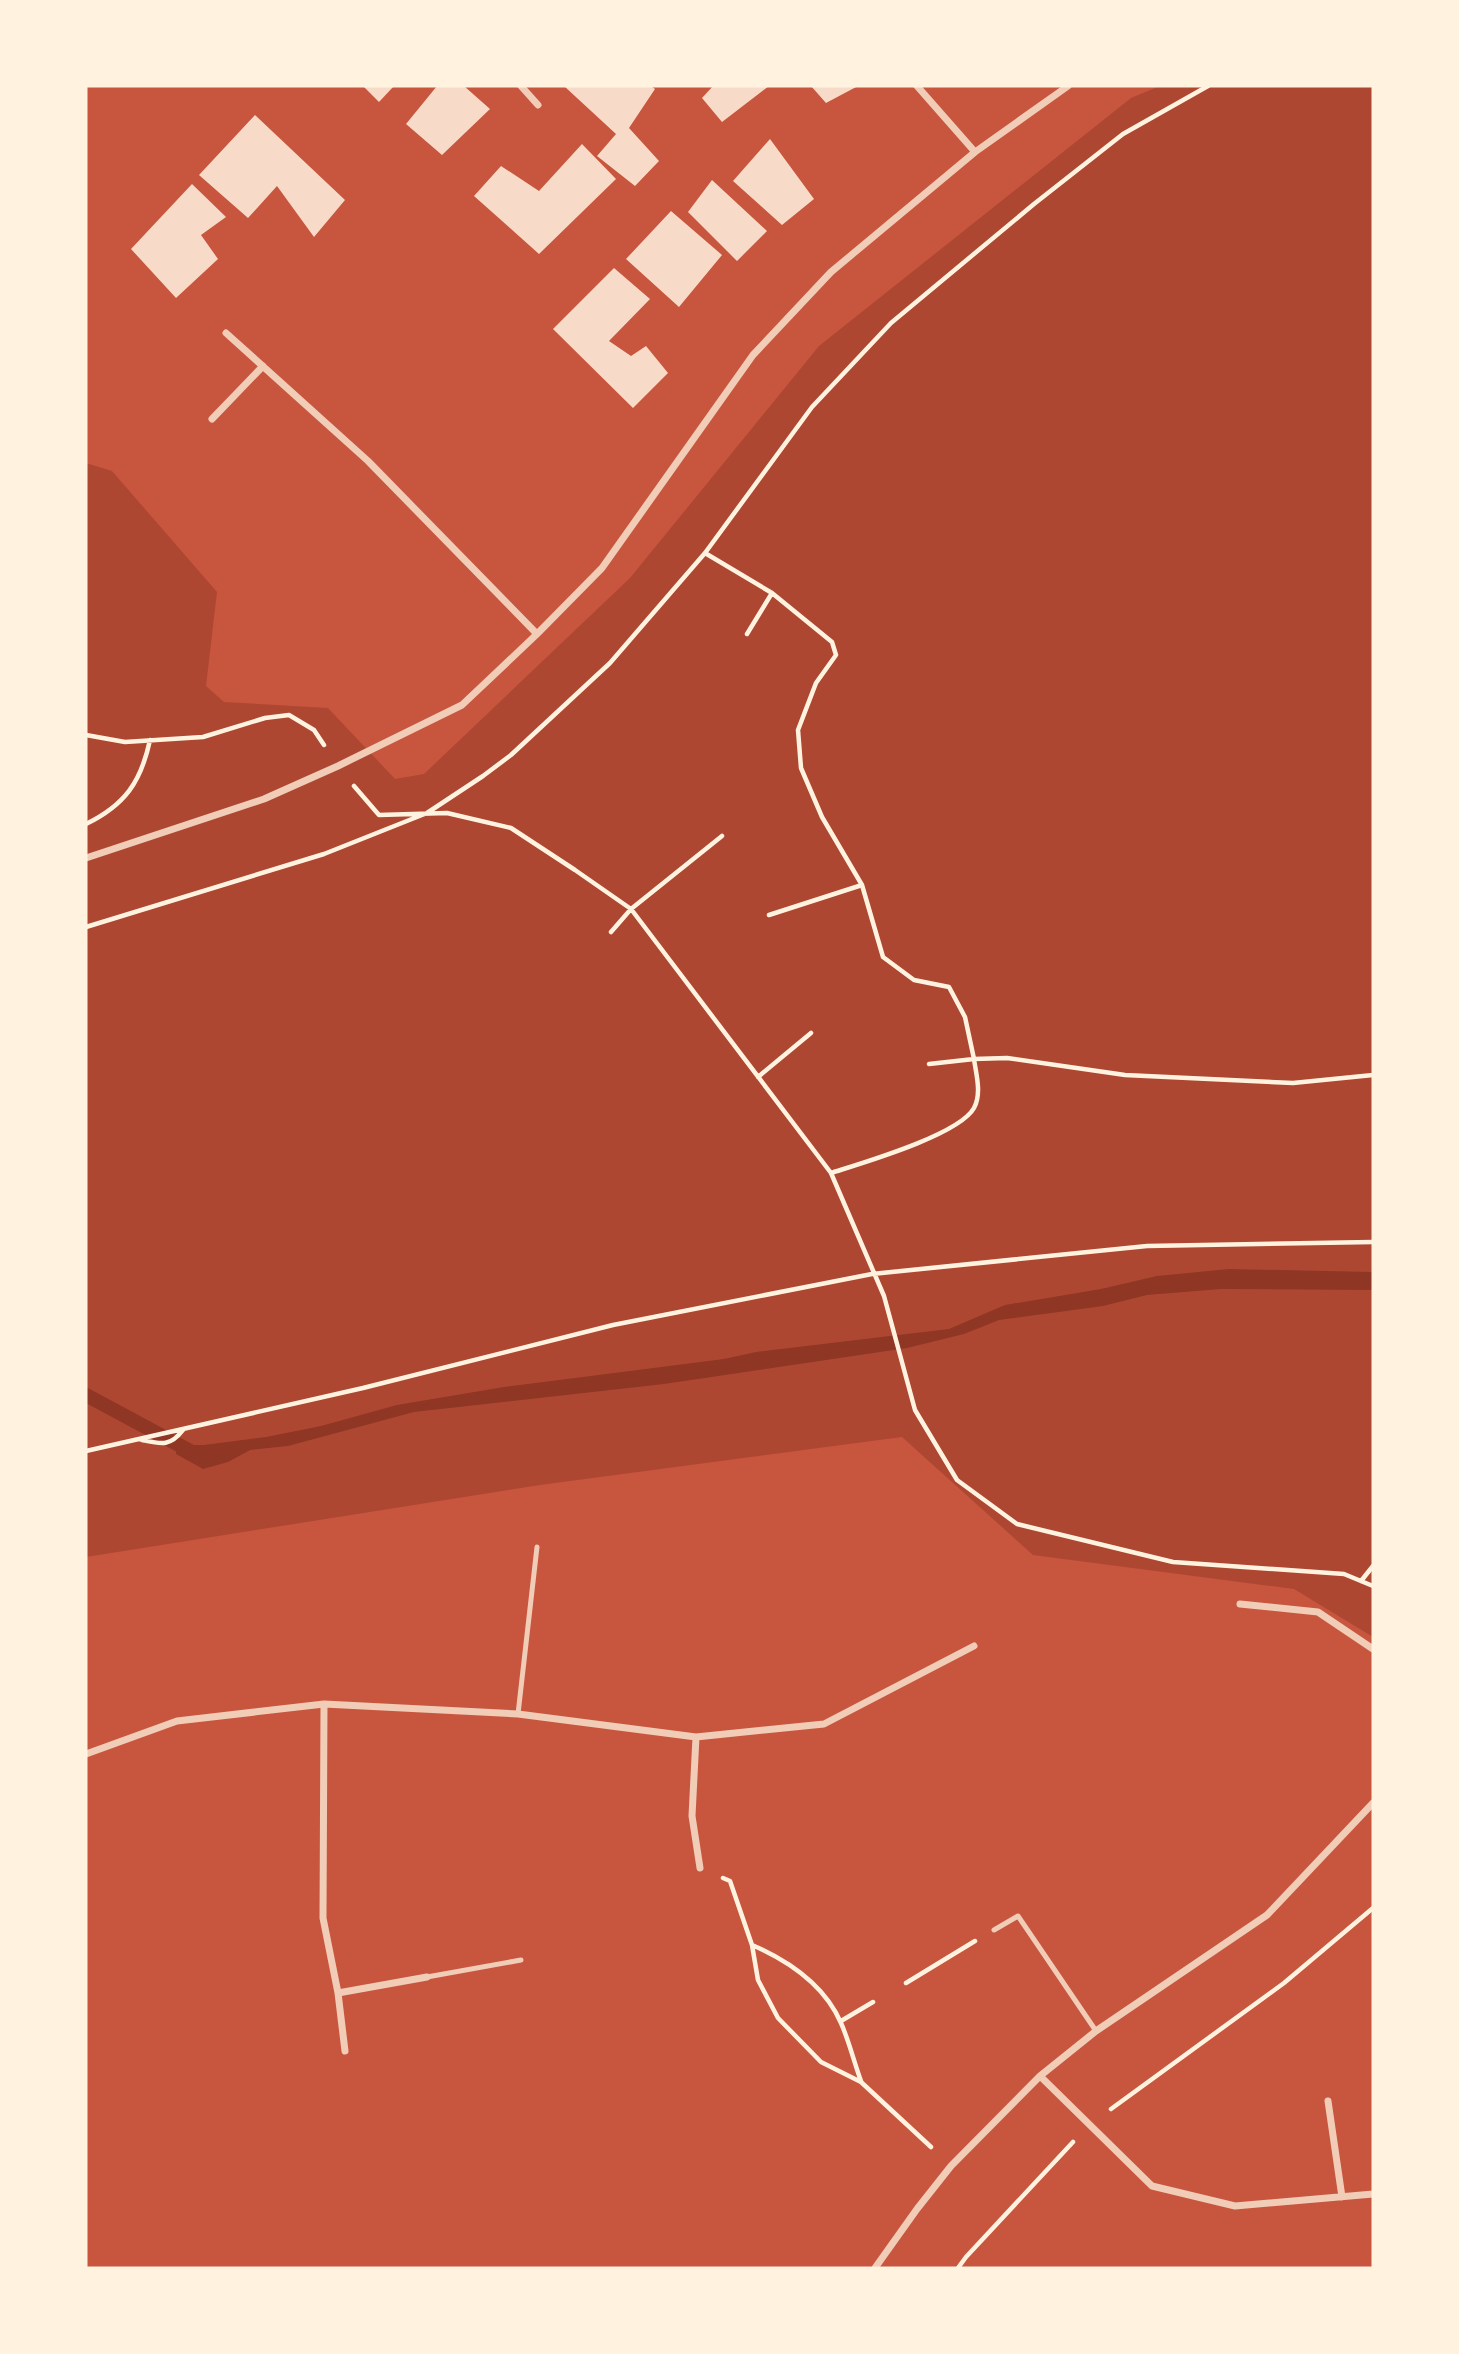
<svg xmlns="http://www.w3.org/2000/svg" width="1459" height="2354" viewBox="0 0 1459 2354" font-family="Montserrat,sans-serif">
<rect width="100%" height="100%" fill="#c8553d"/>
<path fill="#ae4732" d="M1160,86H1373V1637L1294,1589L1033,1555L902,1437L540,1485L86,1557V463L112,471L217,592L206,686L224,702L328,708L395,779L424,774L630,578L819,346L1131,98Z"/>
<path fill="#8f3625" d="M1229,1269L1373,1272V1290L1221,1289L1147,1295L1103,1306L999,1320L964,1334L907,1348L664,1384L414,1412L288,1446L250,1450L228,1462L203,1469L176,1454V1445H204L266,1437L321,1426L397,1405L504,1387L724,1359L756,1352L949,1329L1005,1305L1101,1289L1157,1276Z"/>
<g fill="none" stroke-linecap="round" stroke-linejoin="round">
<path stroke="#8f3625" stroke-width="14" d="M86,1395L192,1452"/>
</g>
<path fill="#f7dbc8" d="M363,86H394L379,102Z
M437,86H464L490,109L442,155L406,124Z
M564,86H651L655,89L629,128L659,161L635,186L597,156L616,134Z
M713,86H769L722,122L702,98Z
M811,86H858L826,103Z
M255,115L345,200L314,237L277,186L248,218L199,175Z
M770,139L814,199L782,225L733,181Z
M582,144L616,179L539,254L474,196L501,166L539,191Z
M712,180L767,231L737,261L688,212Z
M192,184L226,217L201,235L218,259L176,298L131,249Z
M671,211L722,255L679,307L626,259Z
M614,268L650,299L609,341L631,356L646,346L668,373L633,408L553,329Z"/>
<g fill="none" stroke-linecap="round" stroke-linejoin="round">
<path stroke="#fff3e0" stroke-width="4.5" d="M705,553L772,593L832,642L836,655L816,683L798,730L801,768L822,817L862,885L883,957L914,980L949,987L965,1017L974,1059L1007,1058L1125,1075L1293,1083L1373,1075
M747,634L772,593
M86,735L125,742L203,737L265,718L289,715L314,730L324,745
M354,786L379,815L447,813L511,828L575,870L631,909L831,1173L884,1296L915,1410L957,1480L1017,1524L1173,1562L1344,1574L1373,1586
M86,824C125,805 141,782 150,740
M769,915L862,885
M86,927L324,854L427,813L483,776L511,755L610,663L705,553L812,407L891,323L1034,204L1123,134L1208,86
M611,932L631,909L722,836
M758,1077L811,1033
M831,1173C862,1163 959,1135 974,1108C982,1093 976,1074 974,1059L929,1064
M142,1440C161,1444 170,1447 183,1430
M86,1451L363,1388L613,1325L872,1274L1147,1246L1373,1242
M1361,1581L1373,1566
M723,1878L730,1881L752,1945L758,1980L778,2018L821,2062L861,2082L931,2147
M752,1945C789,1961 824,1984 841,2023C849,2041 854,2062 861,2081
M906,1983L975,1941
M841,2021L873,2002
M1111,2109L1284,1983L1373,1908
M958,2268L966,2257L1073,2142"/>
<path stroke="#f1ccb7" stroke-width="5" d="M518,1714L537,1547
M994,1930L1018,1916L1096,2031
M427,1977L521,1960"/>
<path stroke="#f1ccb7" stroke-width="7" d="M521,86L538,105
M917,86L975,152
M226,333L368,461L537,634
M212,419L263,366
M86,858L264,799L338,766L462,705L537,634L602,568L753,355L831,272L975,152L1068,86
M1240,1604L1318,1612L1373,1649
M324,1704L323,1918L338,1993L345,2051
M696,1737L692,1816L700,1868
M86,1754L177,1721L324,1704L518,1714L696,1737L824,1724L974,1646
M338,1993L427,1977
M1040,2076L1152,2186L1235,2206L1373,2194
M1328,2101L1342,2197
M875,2268L917,2209L951,2166L1040,2076L1096,2031L1267,1915L1373,1803"/>
</g>
<rect width="1459" height="2354" fill="none" stroke="#fff3e0" stroke-width="175"/>
</svg>
